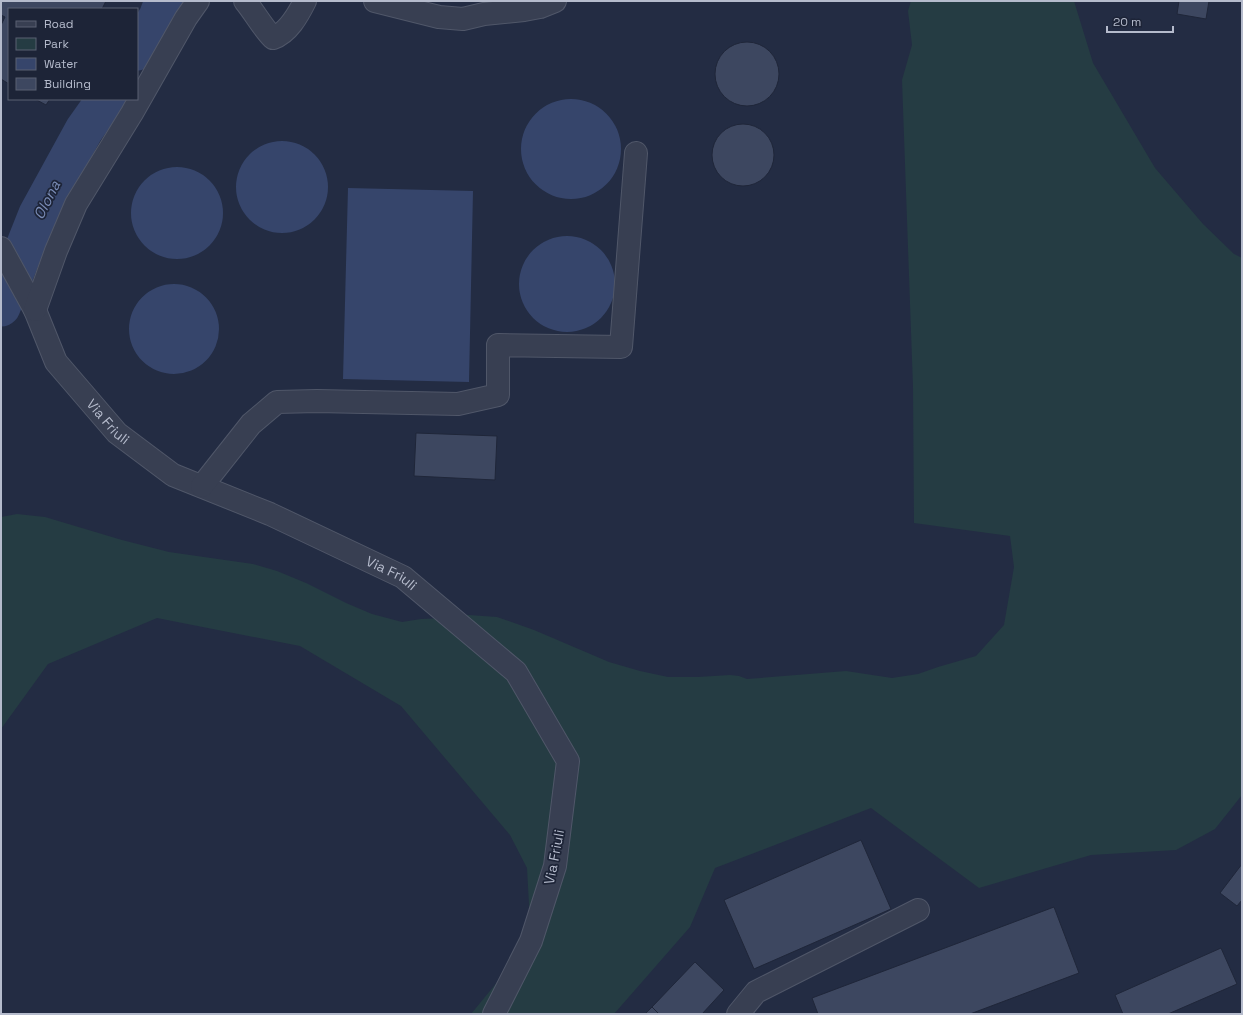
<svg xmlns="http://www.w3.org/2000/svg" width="1243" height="1015" viewBox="0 0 1243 1015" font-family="'Space Grotesk',sans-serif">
<rect width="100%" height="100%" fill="#232c43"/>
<path fill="#253c43" d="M911,1H1074L1093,63L1155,168L1203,224L1234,254L1242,258V795L1215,829L1176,850L1091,855L979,888L871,808L715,868L690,927L614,1014H471L531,941L527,868L510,835L401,706L300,646L157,618L48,664L1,729V517L17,514L45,517L122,540L169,552L253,564L277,571L306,583L346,603L372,614L402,622L421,619L447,618L469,615L497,617L534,630L609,662L640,671L668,677H698L730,675L739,676L747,679L846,671L892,678L918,674L938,667L976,656L1004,625L1014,567L1010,536L914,523L913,387L902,80L912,45L908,11Z"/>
<path fill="#36456b" d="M521 149a50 50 0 1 1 100 0a50 50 0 1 1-100 0Z
M236 187a46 46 0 1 1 92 0a46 46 0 1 1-92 0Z
M131 213a46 46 0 1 1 92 0a46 46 0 1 1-92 0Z
M348,188L473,191L469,382L343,379Z
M519 284a48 48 0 1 1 96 0a48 48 0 1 1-96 0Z
M129 329a45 45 0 1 1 90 0a45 45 0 1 1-90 0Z"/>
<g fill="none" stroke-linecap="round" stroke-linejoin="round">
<path stroke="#36456b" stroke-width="39" d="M137,51L158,17L164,1
M1,307L38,214L84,130L106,99"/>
</g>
<path fill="#3d4760" stroke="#1f2639" d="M1,1H106L102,9H9V84L1,79V25L5,17L1,15Z
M1179,1H1209L1206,19L1177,14Z
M715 74a32 32 0 1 1 64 0a32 32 0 1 1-64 0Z
M35,99H50L46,105Z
M712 155a31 31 0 1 1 62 0a31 31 0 1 1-62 0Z
M416,433L497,436L495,480L414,476Z
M861,840L891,909L754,969L724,900Z
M1242,864V900L1237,906L1220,893Z
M1054,907L1079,973L970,1014H818L812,998Z
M1221,948L1237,984L1168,1014H1123L1115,995Z
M695,962L724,990L702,1014H659L652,1007Z
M652,1007L659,1014H645Z"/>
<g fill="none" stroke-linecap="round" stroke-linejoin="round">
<g stroke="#505769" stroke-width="24">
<g id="minor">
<path d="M245,1C255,13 262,27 273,38C288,33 298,15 305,1"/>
<path d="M375,1L439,17L463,19L484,14L524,10L540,7L555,1"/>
<path id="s1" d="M1,248L35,310L56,362L117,433L173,475L270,514L403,577L516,672L568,761L555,866L531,941L494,1014"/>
<path d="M35,310L56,251L76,204L132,113L186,18L198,1"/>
<path d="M202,486L251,424L277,402L317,401L458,404L498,395V345L621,347L636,153"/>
<path d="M738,1014L756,992L918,910"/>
</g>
</g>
<use href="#minor" stroke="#383f52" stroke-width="22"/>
</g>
<g text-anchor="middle" stroke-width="3.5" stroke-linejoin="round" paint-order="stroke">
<g font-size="14" fill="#b5bbcc" stroke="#1d2437">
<text dy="5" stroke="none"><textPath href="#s1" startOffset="206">Via Friuli</textPath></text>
<text dy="5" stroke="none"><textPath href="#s1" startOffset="530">Via Friuli</textPath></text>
<text transform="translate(554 857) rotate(-79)" y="5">Via Friuli</text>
</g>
<g font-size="15" font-style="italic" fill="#7a8cb6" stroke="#1d2437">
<text transform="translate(47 200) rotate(-63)" y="5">Olona</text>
</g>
</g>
<rect width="1243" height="1015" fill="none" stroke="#b5bbcc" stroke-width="4"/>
<rect x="8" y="8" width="130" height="92" fill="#1d2437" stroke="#5a6073"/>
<rect x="16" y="21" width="20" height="6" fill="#383f52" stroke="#5a6073"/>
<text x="44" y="28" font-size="12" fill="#b5bbcc">Road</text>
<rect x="16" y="38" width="20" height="12" fill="#253c43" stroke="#5a6073"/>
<text x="44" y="48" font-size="12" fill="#b5bbcc">Park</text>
<rect x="16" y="58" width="20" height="12" fill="#36456b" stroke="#5a6073"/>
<text x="44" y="68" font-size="12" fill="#b5bbcc">Water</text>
<rect x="16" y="78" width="20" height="12" fill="#3d4760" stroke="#5a6073"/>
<text x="44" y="88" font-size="12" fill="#b5bbcc">Building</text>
<path d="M1107 26v6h66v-6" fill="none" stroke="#b5bbcc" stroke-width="2"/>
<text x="1113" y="26" font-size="12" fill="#b5bbcc" stroke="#1d2437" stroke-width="3" paint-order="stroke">20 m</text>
</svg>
